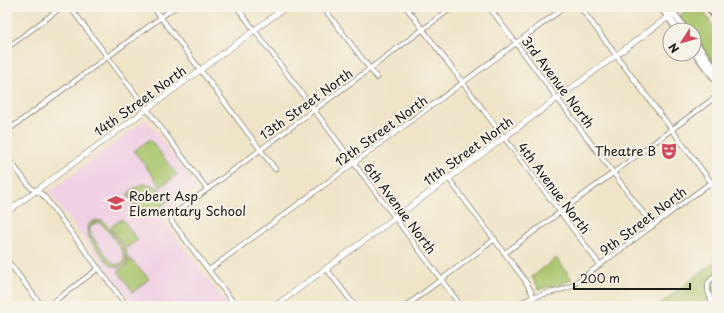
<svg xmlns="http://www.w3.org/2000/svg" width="724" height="313" viewBox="0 0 724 313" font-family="'Playpen Sans',sans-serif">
<rect width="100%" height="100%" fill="#f7f3e8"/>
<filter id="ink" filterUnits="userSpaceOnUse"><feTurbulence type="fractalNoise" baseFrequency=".025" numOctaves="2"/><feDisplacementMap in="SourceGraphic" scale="8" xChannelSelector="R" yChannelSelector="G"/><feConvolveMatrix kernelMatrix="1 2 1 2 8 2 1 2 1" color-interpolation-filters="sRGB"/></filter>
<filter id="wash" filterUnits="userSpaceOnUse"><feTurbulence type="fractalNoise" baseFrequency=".012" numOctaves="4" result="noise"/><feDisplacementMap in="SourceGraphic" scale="16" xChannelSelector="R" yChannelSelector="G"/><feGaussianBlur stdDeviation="0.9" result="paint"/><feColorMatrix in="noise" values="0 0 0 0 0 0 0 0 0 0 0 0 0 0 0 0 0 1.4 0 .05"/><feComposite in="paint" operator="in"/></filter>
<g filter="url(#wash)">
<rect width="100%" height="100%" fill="#efe4c7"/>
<path fill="#f0d0e4" d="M146,119L197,187L159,215L228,306H135L49,192L55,188Z"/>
<path fill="#a8c56c" stroke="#627044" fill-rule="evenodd" d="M690,7H701L717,33V68L694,37V30H689L680,18L682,13Z
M150,139L177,175L161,187L134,151Z
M143,184C156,184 163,189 168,201L145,218L127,195L131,190Z
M122,219L138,240L126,248L110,227Z
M95,220L102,221L106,224L126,251L128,259C125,266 120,269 112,266C106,261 86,237 87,230C87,225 91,222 95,220ZM95,223C98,223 99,222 101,224C107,228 124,252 125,258L122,263L116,265L111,262L91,235L90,232V227Z
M556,258L572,279L562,284L539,289L532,277Z
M131,259C137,267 143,271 149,279L133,292L118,271L127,265L128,261Z
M717,260V306H658Z"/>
</g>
<g filter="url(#ink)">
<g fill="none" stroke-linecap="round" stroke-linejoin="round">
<g stroke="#868072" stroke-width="5.5">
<path id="minor" d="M70,7L207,189
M153,7L275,169
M237,7L461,306
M323,7L377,78
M406,7L600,265
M489,7L653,226
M580,7L717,190
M7,48L62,7
M7,131L175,7
M7,157L31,188L43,195L127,306
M449,179L524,279L531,291L533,297
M505,253L717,96
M7,260L42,306
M326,268L355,306
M209,270L565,7
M48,306L99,268
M236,306L172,222L171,217L174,214L453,7
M406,306L495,239
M516,306C532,294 552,294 570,287L706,186L717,180
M713,306L708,291V283L717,273"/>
</g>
<g stroke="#868072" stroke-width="6">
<path id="tertiary" d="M7,212L286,7
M275,306L671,15"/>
</g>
<g stroke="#868072" stroke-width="8">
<path id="secondary" d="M661,7L678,30
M669,7L686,30
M694,41L717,72
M694,51L717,81"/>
</g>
<use href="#minor" stroke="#fff" stroke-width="4"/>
<use href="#tertiary" stroke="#fff" stroke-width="5"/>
<use href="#secondary" stroke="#fff" stroke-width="6"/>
<path stroke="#1c1c1c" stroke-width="1" d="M705,7L717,25"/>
</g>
</g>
<defs>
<g id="theatre-bare" transform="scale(1.38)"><path d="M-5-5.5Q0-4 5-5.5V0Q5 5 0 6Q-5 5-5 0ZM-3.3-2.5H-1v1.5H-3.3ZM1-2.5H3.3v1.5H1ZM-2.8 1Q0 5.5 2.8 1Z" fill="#d1495b" stroke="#f7f3e8" stroke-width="2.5" paint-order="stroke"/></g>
<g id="school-bare" transform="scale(1.38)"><path d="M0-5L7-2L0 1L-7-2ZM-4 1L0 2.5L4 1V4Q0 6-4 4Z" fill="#d1495b" stroke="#f7f3e8" stroke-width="2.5" paint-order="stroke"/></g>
</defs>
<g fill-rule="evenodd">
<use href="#theatre-bare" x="669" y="151"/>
<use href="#school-bare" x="116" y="203"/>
</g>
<g text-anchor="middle" stroke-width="4" stroke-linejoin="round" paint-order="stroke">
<g font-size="13" fill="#1c1c1c" stroke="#f7f3e8">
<text transform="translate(558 82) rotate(53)" y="5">3rd Avenue North</text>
<text transform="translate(140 101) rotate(-36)" y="5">14th Street North</text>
<text transform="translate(306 104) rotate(-36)" y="5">13th Street North</text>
<text transform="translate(381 131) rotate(-36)" y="5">12th Street North</text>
<text transform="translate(468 151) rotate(-36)" y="5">11th Street North</text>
<text transform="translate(554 188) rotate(53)" y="5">4th Avenue North</text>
<text transform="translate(400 208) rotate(53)" y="5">6th Avenue North</text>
<text transform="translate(643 221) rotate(-37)" y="5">9th Street North</text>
</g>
<g font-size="13" fill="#1c1c1c" stroke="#f7f3e8" text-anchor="end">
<text x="656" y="156">Theatre B</text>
<text x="129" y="201" text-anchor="start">Robert Asp<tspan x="129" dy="15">Elementary School</tspan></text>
</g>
</g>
<rect width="724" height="313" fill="none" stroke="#f7f3e8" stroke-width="24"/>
<g transform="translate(682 42) rotate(233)"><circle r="19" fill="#f7f3e8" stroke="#9f9d96"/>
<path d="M0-3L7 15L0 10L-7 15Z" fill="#d1495b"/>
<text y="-6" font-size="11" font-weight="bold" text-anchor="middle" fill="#1c1c1c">N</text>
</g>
<path d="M574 283v6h116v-6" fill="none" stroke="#1c1c1c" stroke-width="2"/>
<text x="580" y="283" font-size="12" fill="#1c1c1c" stroke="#f7f3e8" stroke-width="3" paint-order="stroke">200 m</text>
</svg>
